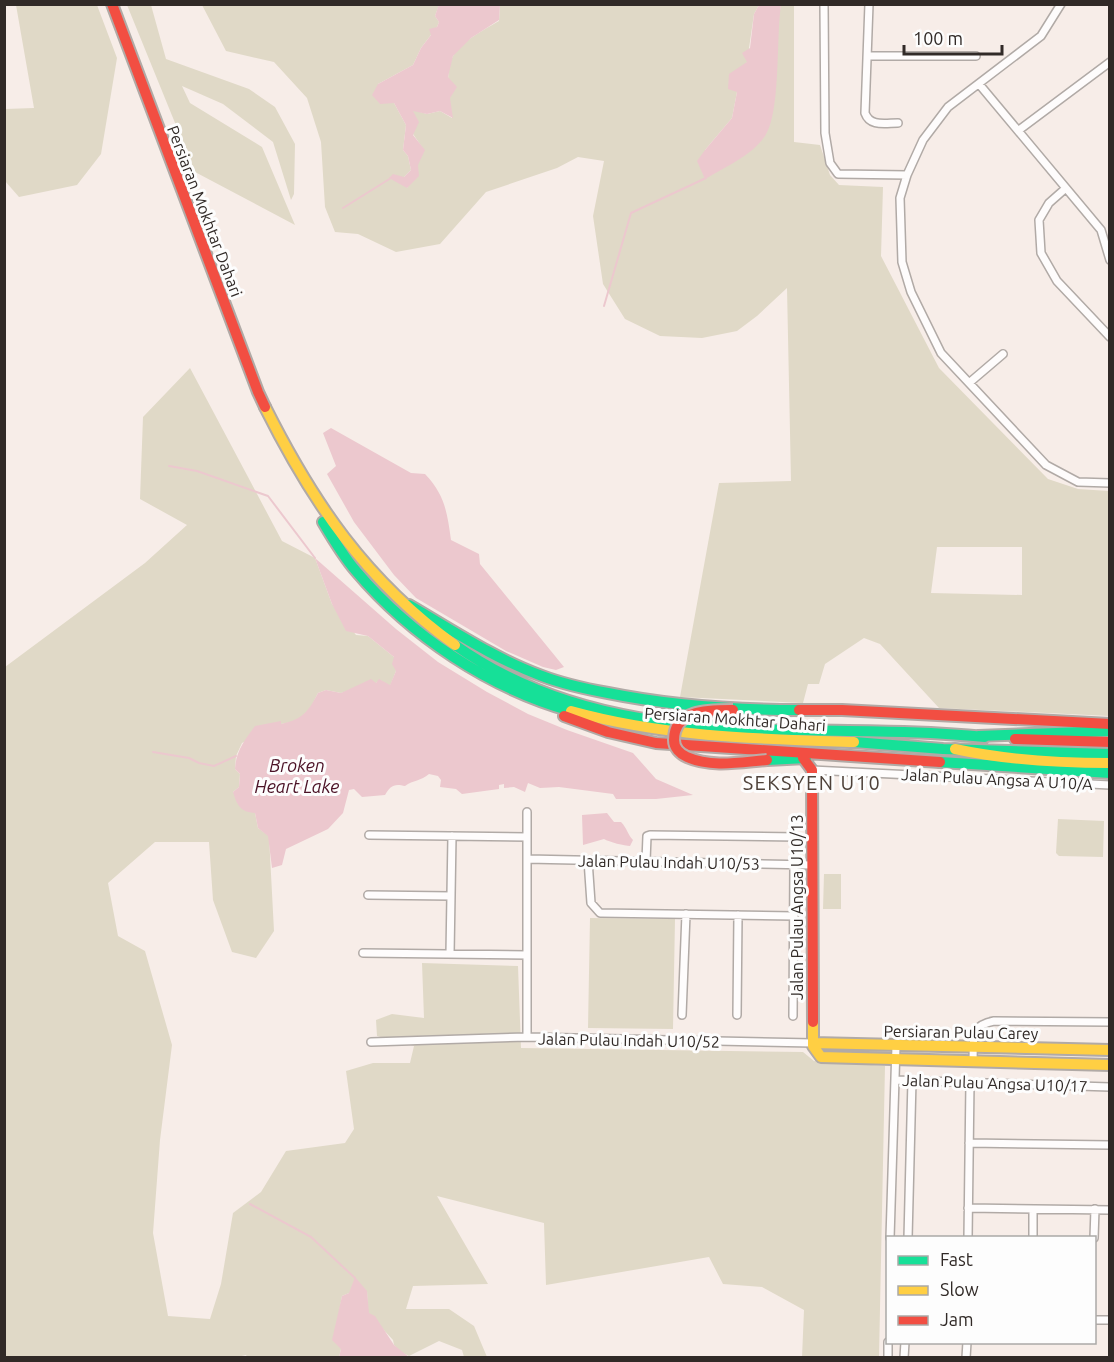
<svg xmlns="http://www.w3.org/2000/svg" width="1114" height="1362" viewBox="0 0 1114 1362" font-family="Ubuntu,sans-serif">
<rect width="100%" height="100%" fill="#f7ede8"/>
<path fill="#e0d9c7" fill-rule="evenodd" d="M16,5H97L117,58L101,154L77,185L19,197L5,181V109L34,108Z
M127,5H151L166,59L249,89L275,107L295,144L294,194L291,200L273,142L223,104L182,86L190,103L262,147L295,225L195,172Z
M202,5H439L435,16L439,22L437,27L421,48L413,65L378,84L394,103L406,125L403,150L408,156L411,170L404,177L407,188L424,150L413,134V110L427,114L440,111L452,118C450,99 444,73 453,56C462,41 485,29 499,21L500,5H759L754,14L747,62L737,92L732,118L705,150V179L778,20L781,5H794V142L820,145L830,175L839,185L883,187L881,256L939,368L1048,479L1078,489L1109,491V716L939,708L880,644L864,638L825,664L819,684H808L803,703L680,697L719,483L791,481L787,288L757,316L737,331L702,338L660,336L625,319L603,284L593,216L604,161L578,157L557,168L486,192L440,244L396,252L358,234L335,232L325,207L321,142L307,98L274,62L226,51ZM937,547H1022V595L931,593Z
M190,368L282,541L315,558L332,604L356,635L368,636L394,657L396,671L390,686L380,680L376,683L341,693L326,690L318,693L310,709L297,721L281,724L242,743L236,756L235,769L240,774L239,787L233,792L255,813L258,828L269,836L274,931L256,958L232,952L213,900L209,842H155L108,883L118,936L145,951L172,1045L160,1140L153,1233L168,1316L210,1319L221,1284L233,1213L261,1192L286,1151L345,1143L354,1129L346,1071L373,1063H410L414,1046L377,1036L376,1020L392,1014L424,1018L422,963L518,966L521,1048L803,1052L814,1061L885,1066L879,1357H802L804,1310L762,1287L723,1284L709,1257L546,1285L544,1223L437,1196L488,1284L413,1286L406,1309H449L474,1326L487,1357H464L462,1350L439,1341L409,1356L401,1352L394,1345L393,1340L368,1313L367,1291L349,1293L342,1296L338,1318L341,1349L339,1357L248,1358L246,1355L233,1358H5V667L145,563L187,525L140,499L143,417Z
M1058,819L1104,821L1103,857L1059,856L1056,853Z
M824,874H841V909H823Z
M590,918L675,919L673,1029L588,1028Z"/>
<path fill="#ecc8ce" d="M439,4L500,5L499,20L471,38L453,56L448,77L457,87L450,98L453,118L440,111L427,114L413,111L419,122L413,135L425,150L418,165L419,176L407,188L389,178L393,174L404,177L411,170L408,156L403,150L406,125L394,103L380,104L372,95L378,84L413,65L421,48L431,35L429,29L437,27L439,22L435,16Z
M759,5H781C776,37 781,113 765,136C751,156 725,167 705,179L697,161L705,150L732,118L737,92L728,89L729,74L747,62L742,53L750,48L754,14Z
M331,428L411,473L425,474C445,495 447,512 451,540L479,554L480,564L564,667L556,670L543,667L506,651L416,598L394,575L354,522L327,474L336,466L323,433Z
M315,558L396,629L438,662L487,692L528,714L567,730L633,753L656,779L693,795L656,799H616L613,794L559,787L540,788L528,783L525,792L514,787L504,788V784L499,785V789L462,794L456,789L440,787L441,780L438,776L429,774C421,781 413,780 405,786C394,783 390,786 385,795L362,797L354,789L349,790L343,813L328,829L286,849L282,865L272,868L268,836L258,828L255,813C240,812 237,805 233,792L239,787L240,774L235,769C236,751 244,741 255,726L281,721V724C303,719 308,712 318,693L326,690L341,693L371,679L376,683L379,679L390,685L396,671L392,664L394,657L368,636L346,631L332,604Z
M607,813L614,822H621C627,828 628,835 633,840L630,846C625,846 609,842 604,839L583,845L582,815Z
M355,1277L367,1291L369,1313L375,1316L394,1345L409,1357H339L341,1349L332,1340L342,1296L349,1293Z"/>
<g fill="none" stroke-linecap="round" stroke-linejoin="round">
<path stroke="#ecc8ce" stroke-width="2" d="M343,208L391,178
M604,306L631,213L706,178
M169,466L197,471L268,496L315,558
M153,752L189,758L199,763L214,766L236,756
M250,1204L311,1237L355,1278"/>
<g stroke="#b1aaa6" stroke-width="10">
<path id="street" d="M824,4L825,133L830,163L838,174L907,175
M869,4L865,113C870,127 885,123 898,123
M1061,4L1041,36L948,107L923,140L907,175L900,198L902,262L911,292L941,353L1046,465L1078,482L1110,483
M868,56H976
M979,84L1101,230L1110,260
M1019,130L1110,62
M1066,188L1049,203L1039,220L1041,253L1057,281L1110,337
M969,383L1003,354
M812,770L1110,785
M527,812V1037L813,1043
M369,835L527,837
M527,859L812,865
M588,860L591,903L600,913L794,916
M646,861L647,836L650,835L798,837
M368,895L451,896
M363,953L527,955
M450,954L452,836
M682,1015L686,914
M737,1015L738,915
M793,1016L794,865
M371,1042L527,1037
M973,1060C974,1038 969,1026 994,1021L1110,1022
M895,1080L1110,1087
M969,1143L1110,1145
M968,1208L1110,1210
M890,1238L896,1046
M908,1238L912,1080
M968,1238L970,1082
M1033,1238V1209
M1094,1238L1095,1209
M1094,1320H1110
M888,1358V1342
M904,1358L905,1342
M966,1358L967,1342"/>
</g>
<g stroke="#b1aaa6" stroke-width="14">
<path id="fast" d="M323,522C333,539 343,556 356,571C411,636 489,688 571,711
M409,605C452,630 495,659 542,676C563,684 586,689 608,693C672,706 734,710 799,710
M455,645C614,758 804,719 985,737
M979,736L1110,731
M854,742L943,749L1110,754
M767,760L806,758
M940,762L1110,773"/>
</g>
<g stroke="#b1aaa6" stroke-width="14">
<path id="slow" d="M265,407C313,503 366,581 455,645
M571,711C665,737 758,739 854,742
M955,749C1006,760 1058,763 1110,763
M813,1022V1046L821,1057L1110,1065
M813,1043L1110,1050"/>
</g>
<g stroke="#b1aaa6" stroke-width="14">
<path id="jam" d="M112,4L258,392L265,407
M799,710H842L1110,724
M564,716L608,732L656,743L940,762
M1015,739L1110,742
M803,758L812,770L813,1022"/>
</g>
<use href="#street" stroke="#fefcfc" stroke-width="7"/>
<use href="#fast" stroke="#16e098" stroke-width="10"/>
<use href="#slow" stroke="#ffcf43" stroke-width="10"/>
<use href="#jam" stroke="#f24e42" stroke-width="10"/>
<g stroke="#bcaca8" stroke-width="14" stroke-linecap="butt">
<path id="jam-bridge" d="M733,710C710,710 674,709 674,740C674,748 680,754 687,757C712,768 741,762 767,760"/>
</g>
<use href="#jam-bridge" stroke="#f24e42" stroke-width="10"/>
</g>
<g text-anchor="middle" stroke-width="6" stroke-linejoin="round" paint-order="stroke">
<g font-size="16" fill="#312a27" stroke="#fdfdfd">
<text transform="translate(205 211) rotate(69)" y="6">Persiaran Mokhtar Dahari</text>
<text transform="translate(735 719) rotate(4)" y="6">Persiaran Mokhtar Dahari</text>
<text transform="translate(997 779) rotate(3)" y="6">Jalan Pulau Angsa A U10/A</text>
<text transform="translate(669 862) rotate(1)" y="6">Jalan Pulau Indah U10/53</text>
<text transform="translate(797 907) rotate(-90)" y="6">Jalan Pulau Angsa U10/13</text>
<text transform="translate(961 1032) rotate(1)" y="6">Persiaran Pulau Carey</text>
<text transform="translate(629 1040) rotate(1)" y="6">Jalan Pulau Indah U10/52</text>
<text transform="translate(995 1083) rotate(2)" y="6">Jalan Pulau Angsa U10/17</text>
</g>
<g font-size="18" font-style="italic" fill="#4b1226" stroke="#fdfdfd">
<text x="297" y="772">Broken<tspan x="297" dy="21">Heart Lake</tspan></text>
</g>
<g font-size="20" letter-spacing="1.5" fill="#4e4139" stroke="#fdfdfd">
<text x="812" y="790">SEKSYEN U10</text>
</g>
</g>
<rect width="1114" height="1362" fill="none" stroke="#312a27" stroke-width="12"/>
<rect x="886" y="1236" width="210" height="108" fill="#fdfdfd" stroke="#aba9a7" stroke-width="1.5"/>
<rect x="898" y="1256" width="30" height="9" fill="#16e098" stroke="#aba9a7" stroke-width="1.5"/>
<text x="940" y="1266" font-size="18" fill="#312a27">Fast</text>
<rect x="898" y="1286" width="30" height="9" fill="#ffcf43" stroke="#aba9a7" stroke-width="1.5"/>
<text x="940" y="1296" font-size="18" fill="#312a27">Slow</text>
<rect x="898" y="1316" width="30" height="9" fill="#f24e42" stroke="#aba9a7" stroke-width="1.5"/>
<text x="940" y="1326" font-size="18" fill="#312a27">Jam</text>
<path d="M904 45v9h98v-9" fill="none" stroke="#312a27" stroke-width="3"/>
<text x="913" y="45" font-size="18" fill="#312a27" stroke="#fdfdfd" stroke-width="4.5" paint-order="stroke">100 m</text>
</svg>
